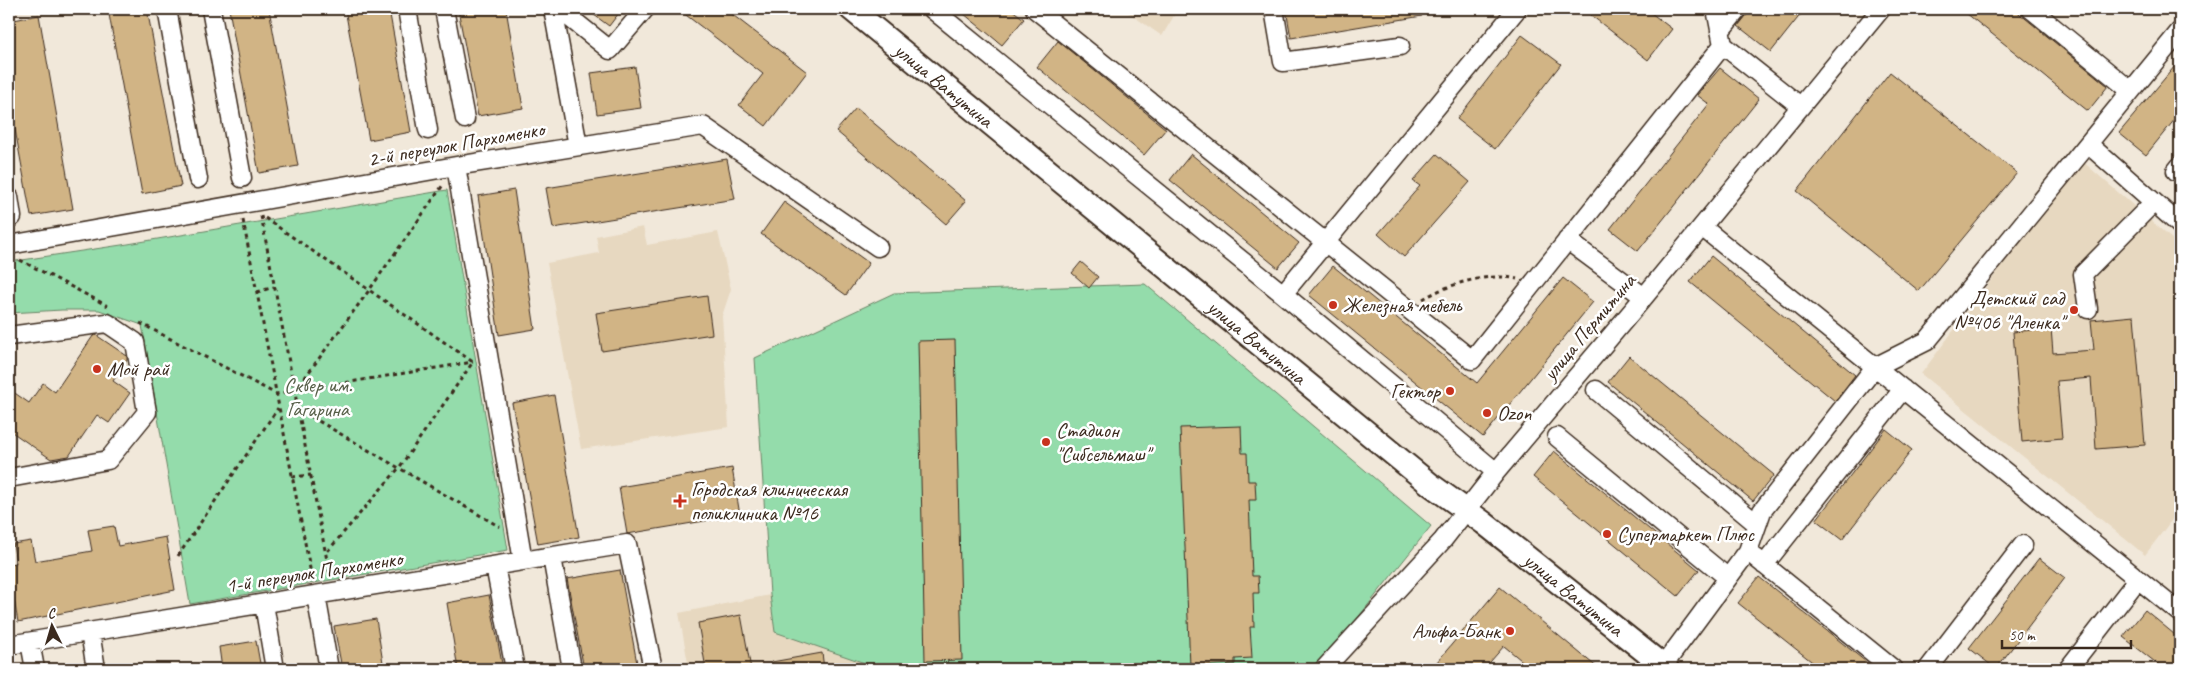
<svg xmlns="http://www.w3.org/2000/svg" width="2189" height="678" viewBox="0 0 2189 678" font-family="Caveat,sans-serif">
<rect width="100%" height="100%" fill="#f1e8da"/>
<filter id="ink" filterUnits="userSpaceOnUse"><feTurbulence type="fractalNoise" baseFrequency=".02" numOctaves="2"/><feDisplacementMap in="SourceGraphic" scale="10" xChannelSelector="R" yChannelSelector="G"/><feConvolveMatrix kernelMatrix="1 2 1 2 8 2 1 2 1" color-interpolation-filters="sRGB"/></filter>
<g filter="url(#ink)">
<path fill="#e7d8c0" d="M1123,9H1178L1162,36Z
M2081,160L2180,246V509L2145,555L1921,374Z
M643,227L647,245L718,232L731,289L722,316L729,427L581,449L547,263L599,253L596,236Z
M770,595L775,632L882,669H689L679,613Z"/>
<path fill="#94dcab" stroke="#688364" d="M447,190L508,550L190,604L142,325L99,310H62L9,313V262L128,244Z
M1145,284L1431,526L1317,669H882L775,632L770,595L755,358L894,293Z"/>
<path fill="#d1b485" stroke="#3b2a1e" d="M108,9H147L181,186L142,194Z
M229,9H269L298,166L259,173Z
M345,9H389L411,132L369,140Z
M458,9H506L523,108L478,116Z
M586,9H622L609,26Z
M678,9H725L807,72L766,126L739,105L763,74Z
M958,9H1011L1024,19L1002,45Z
M1286,9H1421L1422,16L1291,38Z
M1583,9H1646L1672,29L1648,60Z
M1748,9H1805L1771,52L1738,26L1746,16Z
M1961,9H2014L2108,86L2088,111Z
M39,15L73,209L31,216L9,97V21Z
M1522,35L1561,64L1495,149L1457,119Z
M1058,41L1166,129L1144,155L1037,67Z
M2180,60V113L2146,155L2119,133Z
M635,67L641,108L597,114L591,73Z
M1720,68L1759,99L1638,251L1610,229L1709,104L1697,95Z
M1890,72L2017,173L1919,291L1797,191Z
M856,108L966,201L946,224L836,131Z
M1191,154L1299,243L1278,268L1170,180Z
M1437,154L1470,182L1404,257L1378,234L1420,186L1413,181Z
M727,159L735,199L553,228L546,188Z
M514,190L535,329L499,335L478,196Z
M784,202L869,263L846,295L761,234Z
M1711,256L1855,375L1835,401L1690,282Z
M1081,262L1098,277L1089,288L1072,273Z
M1333,266L1477,383L1563,278L1593,302L1483,437L1309,295Z
M707,296L712,334L602,351L596,313Z
M2134,316L2145,445L2096,449L2091,378L2057,381L2062,438L2022,442L2013,332L2051,328L2053,353L2094,350L2091,320Z
M96,335L127,356V360L113,381L130,393L109,423L97,415L69,456L51,459L9,430V389L29,403L43,383L55,392L93,336Z
M955,340L962,660L925,661L918,341Z
M1629,356L1774,475L1753,501L1608,382Z
M554,395L579,537L538,544L512,403Z
M1241,426L1242,453H1247L1248,481H1255L1256,500H1249L1252,576H1258L1259,593H1253L1254,627H1250L1252,658L1235,659V664L1190,666L1180,428Z
M1886,429L1912,450L1842,540L1816,520Z
M1554,451L1699,570L1678,596L1533,477Z
M732,468L740,515L627,534L619,487Z
M114,526L118,546L166,537L175,590L18,622L11,583L9,584V564L16,563L13,544L31,541L35,561L92,551L88,530Z
M2039,558L2065,578L1996,669L1969,648Z
M620,570L638,669H584L567,579Z
M1759,577L1875,669H1821L1738,603Z
M1500,587L1599,669H1532L1504,646L1484,669H1431Z
M489,595L503,669H458L447,603Z
M2145,610L2180,639V669H2164L2123,637Z
M741,615L751,669H706L698,623Z
M376,619L384,669H342L334,626Z
M256,641L261,669H222L219,647Z
M822,653L824,669H773L772,662Z"/>
<g fill="none" stroke-linecap="round" stroke-linejoin="round">
<g stroke="#3b2a1e" stroke-width="21">
<path id="minor" d="M167,9L198,179
M211,9L242,178
M407,9L428,130
M444,9L465,119
M553,9L578,146
M559,9L610,50L645,9
M932,9L1283,294L1496,472
M1035,9L1472,360L1723,45
M1274,9L1283,62L1400,46
M1716,9L1723,45L1800,106
M2031,9L2131,91
M1720,31L1738,9
M2088,144L2180,225
M456,166L523,561
M2176,171L2180,166
M9,197L12,217
M1702,227L2180,613
M1567,240L1644,297
M9,245L456,166L703,126L878,247
M1283,294L1517,9
M2088,309L2083,274L2153,203
M9,336L107,323L135,342L147,412L108,460L9,478
M1596,390L1757,524
M1557,437L1728,578
M552,557L572,669
M1756,558L1893,669
M1764,565L1903,389
M495,566L515,669
M316,595L329,669
M264,604L275,669
M90,632L96,669
M30,642L35,669
M9,645L627,544L653,669
M1663,666L1748,551L1762,511L1875,367L1927,341L2180,31
M1324,669L1443,540L1496,472L1644,297L1881,9
M1928,669L2023,545
M2068,669L2138,579"/>
</g>
<g stroke="#3b2a1e" stroke-width="26">
<g id="major">
<path id="s1" d="M851,9L1431,485L1484,523L1667,669"/>
</g>
</g>
<path stroke="#3b2a1e" stroke-width="3" stroke-dasharray="4 4" stroke-linecap="butt" d="M261,216L330,576
M265,218L473,362L399,468L326,553
M243,220L312,579
M20,260L108,306
M257,292L274,287
M1423,299C1448,284 1488,272 1517,279
M140,323L276,394L473,362
M295,391L370,289L443,185
M298,409L500,527
M292,477L311,475
M178,556L278,408"/>
<use href="#minor" stroke="#fff" stroke-width="18"/>
<use href="#major" stroke="#fff" stroke-width="22"/>
</g>
</g>
<g fill="#c8321e" stroke="#fff" stroke-width="2">
<circle cx="1333" cy="305" r="5"/>
<circle cx="2074" cy="310" r="5"/>
<circle cx="97" cy="369" r="5"/>
<circle cx="1450" cy="391" r="5"/>
<circle cx="1487" cy="413" r="5"/>
<circle cx="1046" cy="442" r="5"/>
<path d="M677.5 493.5h5v5h5v5h-5v5h-5v-5h-5v-5h5z"/>
<circle cx="1607" cy="534" r="5"/>
<circle cx="1510" cy="631" r="5"/>
</g>
<g text-anchor="middle" stroke-width="5" stroke-linejoin="round" paint-order="stroke">
<g font-size="21" fill="#3b2a1e" stroke="#fff">
<text dy="7" stroke="none"><textPath href="#s1" startOffset="120">улица Ватутина</textPath></text>
<text transform="translate(456 144) rotate(-10)" y="7">2-й переулок Пархоменко</text>
<text transform="translate(1589 327) rotate(-50)" y="7">улица Пермитина</text>
<text dy="7" stroke="none"><textPath href="#s1" startOffset="525">улица Ватутина</textPath></text>
<text transform="translate(314 572) rotate(-9)" y="7">1-й переулок Пархоменко</text>
<text dy="7" stroke="none"><textPath href="#s1" startOffset="930">улица Ватутина</textPath></text>
</g>
<g font-size="21" fill="#3b2a1e" stroke="#fff" text-anchor="start">
<text x="2064" y="305" text-anchor="end">Детский сад<tspan x="2064" dy="24">№406 "Аленка"</tspan></text>
<text x="1343" y="312">Железная мебель</text>
<text x="107" y="376">Мой рай</text>
<text x="1440" y="398" text-anchor="end">Гектор</text>
<text x="1497" y="420">Ozon</text>
<text x="1056" y="437">Стадион<tspan x="1056" dy="24">"Сибсельмаш"</tspan></text>
<text x="691" y="496">Городская клиническая<tspan x="691" dy="24">поликлиника №16</tspan></text>
<text x="1617" y="541">Супермаркет Плюс</text>
<text x="1500" y="638" text-anchor="end">Альфа-Банк</text>
</g>
<g font-size="21" fill="#565f48" stroke="#fff">
<text x="318" y="392">Сквер им.<tspan x="318" dy="24">Гагарина</tspan></text>
</g>
</g>
<rect width="2189" height="678" fill="none" stroke="#fff" stroke-width="30"/>
<rect x="15" y="15" width="2159" height="648" fill="none" stroke="#3b2a1e" stroke-width="2" filter="url(#ink)"/>
<g transform="translate(52 626) rotate(355)" stroke="#ffffff" stroke-width="4" paint-order="stroke">
<path d="M0-4L9 19L0 12L-9 19Z" fill="#3b2a1e"/>
<text y="-8" font-size="14" font-weight="bold" text-anchor="middle" fill="#3b2a1e">С</text>
</g>
<path d="M2002 640v8h129v-8" fill="none" stroke="#3b2a1e" stroke-width="2.5"/>
<text x="2009" y="640" font-size="15" fill="#3b2a1e" stroke="#ffffff" stroke-width="4" paint-order="stroke">50 m</text>
</svg>
